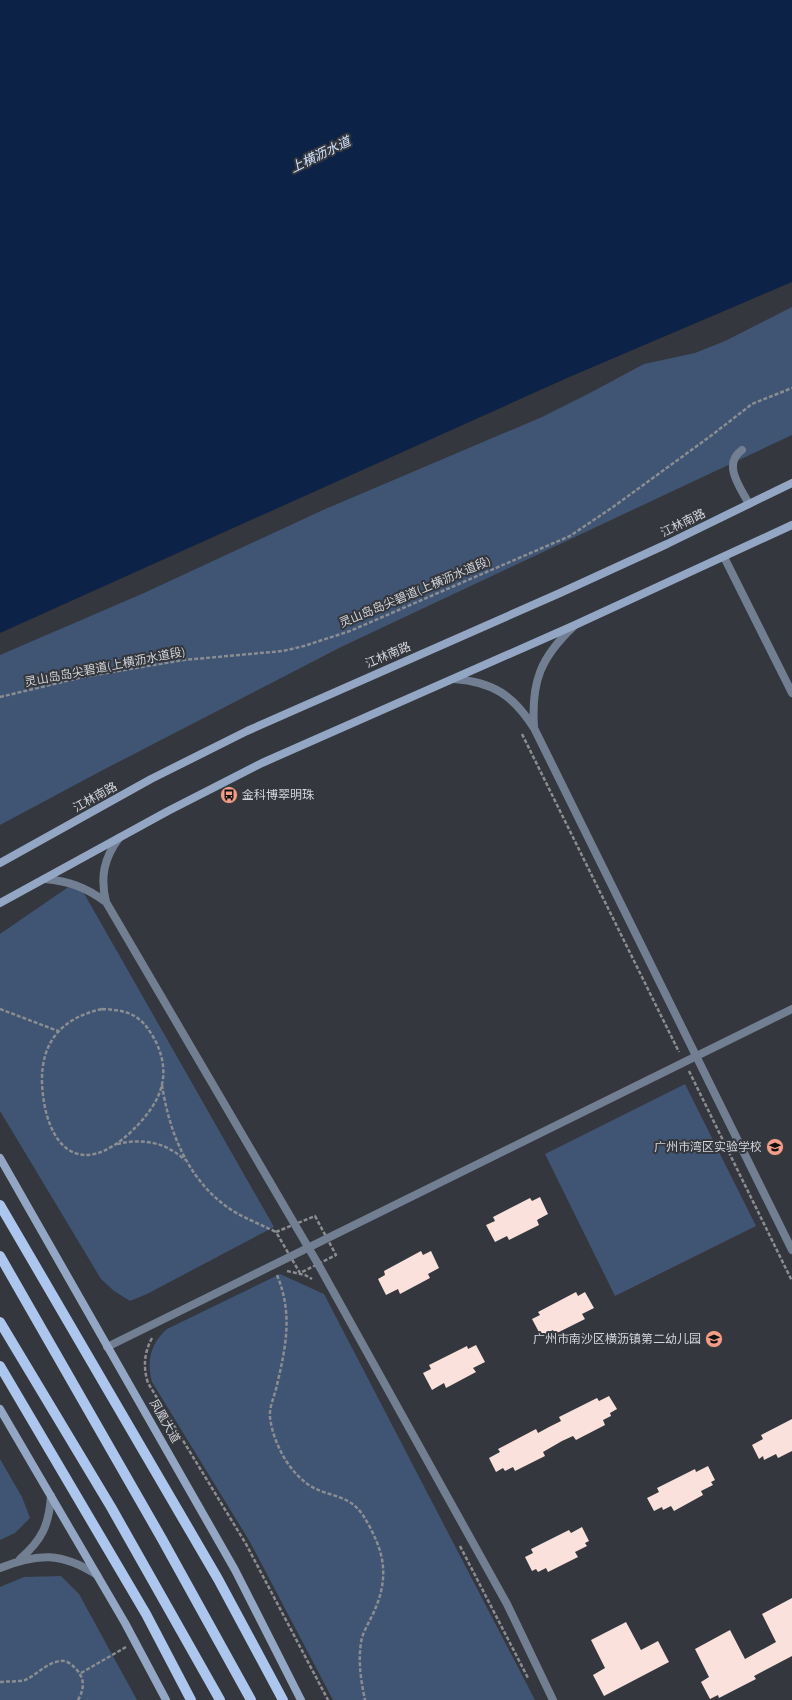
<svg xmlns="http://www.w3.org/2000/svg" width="792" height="1700" viewBox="0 0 792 1700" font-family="'Source Sans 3','Noto Sans SC',sans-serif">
<rect width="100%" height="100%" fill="#34373d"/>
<path fill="#405473" d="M792,307V435L341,647L103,770L0,825V655L144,593L323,510L542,417L586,395L644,364L695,353L725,341Z
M77,881L274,1227L147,1294L130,1301L114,1291L101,1279L0,1111V934Z
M685,1084L756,1226L615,1296L545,1154Z
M280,1274L324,1294L535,1700H333L250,1542L152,1382C146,1361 151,1343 167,1329Z
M0,1459L22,1497L30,1518L15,1533L0,1540Z
M61,1576L79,1594L137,1700H0V1587L24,1577Z"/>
<path fill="#0c2347" d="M0,0H792V282L567,378L0,633Z"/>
<path fill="#fae1db" d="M540,1197L548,1214L537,1220L539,1225L509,1240L507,1236L495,1242L486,1225L495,1221L493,1217L530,1198L532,1201Z
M421,1251L423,1255L431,1251L439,1268L428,1274L430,1278L400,1294L398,1289L386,1295L378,1279L385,1275L384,1271Z
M576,1292L578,1296L585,1292L594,1308L582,1314L585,1319L555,1334L553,1330L541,1336L532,1319L540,1315L538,1312Z
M476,1345L485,1362L473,1368L476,1372L446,1388L444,1383L432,1390L423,1373L431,1369L429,1365L467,1346L468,1349Z
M609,1396L617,1409L610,1413L611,1416L603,1420L605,1425L576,1440L573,1436L562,1441L543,1452L545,1456L515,1471L513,1467L505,1471L503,1468L496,1472L489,1458L500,1452L498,1449L536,1429L538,1433L549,1427L561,1421L559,1417L597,1398L599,1401Z
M792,1419V1451L778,1458L776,1454L764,1460L763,1456L759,1459L752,1445L763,1439L761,1435Z
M708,1466L715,1480L711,1482L713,1485L701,1491L703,1495L674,1511L671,1506L663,1510L662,1507L654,1511L647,1498L659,1492L657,1488L695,1469L696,1472Z
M582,1527L589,1541L585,1543L587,1546L575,1552L578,1557L548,1572L546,1568L538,1572L536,1569L532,1571L525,1557L533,1553L531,1549L569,1530L571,1533Z
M792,1598V1656L754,1676L756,1679L719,1698L718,1695L710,1699L701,1682L709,1677L695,1649L730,1630L745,1659L776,1642L762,1614Z
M626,1622L641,1650L658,1641L669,1662L604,1696L593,1675L605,1668L591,1640Z"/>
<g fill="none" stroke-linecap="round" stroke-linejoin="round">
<path stroke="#8a8d91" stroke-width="2.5" stroke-dasharray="4 2" stroke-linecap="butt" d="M0,697L83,677L184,660L283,651L304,646L350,631L570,536L613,507L712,435L752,404L792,388
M522,734L679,1052
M0,1009L58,1031
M102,1009C126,1010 140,1014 152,1035C161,1049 166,1068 162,1084C159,1101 145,1118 133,1130C79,1182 45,1146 42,1083C41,1041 62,1018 102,1009Z
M689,1071L792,1281
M162,1085C169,1131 187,1178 227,1207C241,1217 260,1224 276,1232
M117,1144C143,1138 165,1142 185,1160
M315,1216L336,1255L300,1273L276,1232Z
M287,1271L305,1275L312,1279
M277,1275C293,1314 286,1346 277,1385C275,1395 269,1407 270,1417C273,1444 291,1477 316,1489C329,1495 347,1497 357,1508C365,1515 377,1540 380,1551C387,1575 382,1596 371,1618C367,1626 362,1634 361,1643C358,1662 361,1681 365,1700
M152,1338C144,1353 143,1367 148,1383L246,1544L328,1700
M460,1546L528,1678
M81,1673L126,1647
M0,1682C7,1681 18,1682 25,1680C37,1675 47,1662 61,1661C66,1660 71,1664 74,1667C85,1677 85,1688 78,1700"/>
<path stroke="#727f92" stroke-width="8" d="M742,450C722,464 740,487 749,504
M724,557L792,693"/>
<path stroke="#727f92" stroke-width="8" d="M454,679C493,682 513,695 534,728L792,1250
M534,727C531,681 541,657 574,626
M119,838C104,858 100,877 106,902L318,1264L507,1604L553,1700
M45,879C69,881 87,888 106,902"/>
<path stroke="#727f92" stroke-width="8" d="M107,1347L792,1009
M20,1559C42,1540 49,1525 51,1496
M0,1568C37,1553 62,1552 97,1575"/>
<path stroke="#93a7c5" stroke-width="8" d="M0,863L151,779L247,731L560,593L667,544L792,483
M0,903L168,811L262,763L575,625L792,525
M0,1158L235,1570L301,1700
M0,1409L125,1623L166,1700"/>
<path stroke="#acc6ed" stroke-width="10" d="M0,1205L218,1579L283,1700
M0,1256L162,1539L251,1700
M0,1322L111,1507L220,1700
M0,1366L146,1614L191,1700"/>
</g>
<defs>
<g id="bus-disc" transform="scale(0.9)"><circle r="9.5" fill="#f49e89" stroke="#34373d"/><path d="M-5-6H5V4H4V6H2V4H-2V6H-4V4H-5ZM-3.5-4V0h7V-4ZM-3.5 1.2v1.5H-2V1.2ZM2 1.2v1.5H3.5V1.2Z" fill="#111"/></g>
<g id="school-disc" transform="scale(0.9)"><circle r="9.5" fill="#f49e89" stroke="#34373d"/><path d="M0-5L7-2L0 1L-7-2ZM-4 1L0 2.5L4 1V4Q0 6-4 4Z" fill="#111"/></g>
</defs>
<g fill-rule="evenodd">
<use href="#bus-disc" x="229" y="795"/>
<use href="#school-disc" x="775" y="1147"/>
<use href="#school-disc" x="714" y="1339"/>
</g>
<g text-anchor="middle" stroke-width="4" stroke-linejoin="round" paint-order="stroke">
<g font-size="12" fill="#d3d5d9" stroke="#34373d">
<text transform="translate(683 523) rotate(-26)" y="4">江林南路</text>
<text transform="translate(415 592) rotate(-23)" y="4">灵山岛岛尖碧道(上横沥水道段)</text>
<text transform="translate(388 655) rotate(-23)" y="4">江林南路</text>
<text transform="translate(105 667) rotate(-11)" y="4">灵山岛岛尖碧道(上横沥水道段)</text>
<text transform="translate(95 797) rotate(-29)" y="4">江林南路</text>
<text transform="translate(165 1421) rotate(60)" y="4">凤凰大道</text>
</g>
<g font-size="12" fill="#d3d5d9" stroke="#34373d" text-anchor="end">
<text x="242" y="799" text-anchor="start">金科博翠明珠</text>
<text x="762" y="1151">广州市湾区实验学校</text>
<text x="701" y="1343">广州市南沙区横沥镇第二幼儿园</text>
</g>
<g font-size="13" font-style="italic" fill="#d0e2fd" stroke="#34373d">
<text transform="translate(320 154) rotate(-26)" y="5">上横沥水道</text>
</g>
</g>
</svg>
